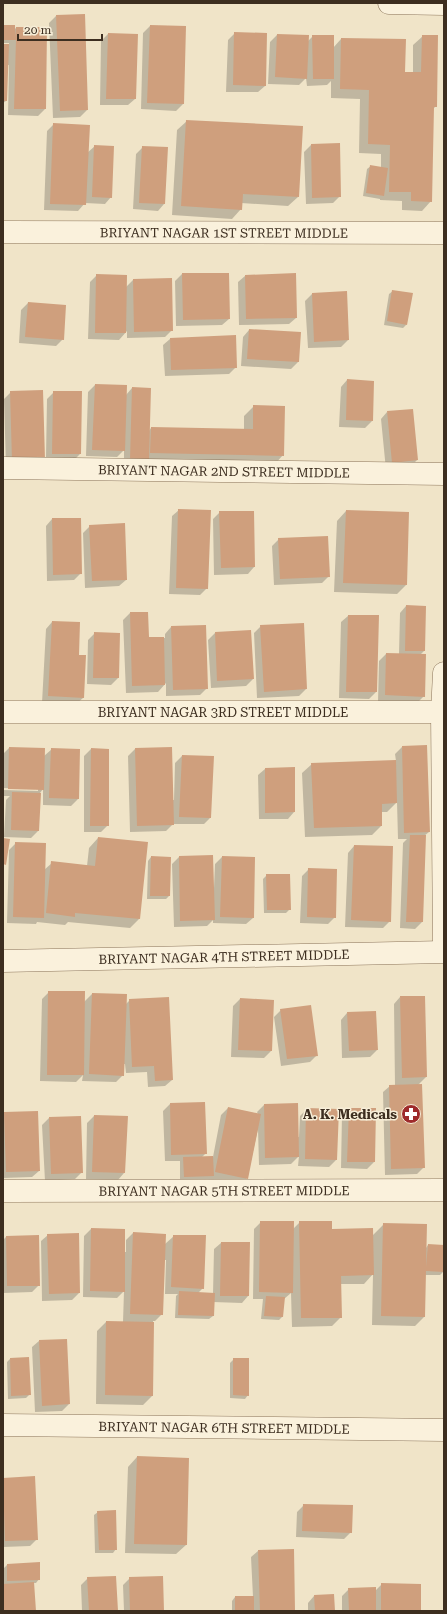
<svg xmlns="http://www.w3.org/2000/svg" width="447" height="1614" viewBox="0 0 447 1614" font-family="'Roboto Serif',serif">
<rect width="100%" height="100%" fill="#f0e4c8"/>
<path fill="#0003" d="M56,16L87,110L80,117L53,118L49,23Z
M3,26L14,30L16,28L45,109L38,116L8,115L9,65H7L6,101L3,103V45H9V43H3Z
M150,26L183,104L176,111L141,109L143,33Z
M235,33L265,86L258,92H226L228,40Z
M108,34L135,99L128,105H100L101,41Z
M277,35L308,41L313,36L333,48L341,39L404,73H413V45L423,36L436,106L433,109L431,201L422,211L402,210V201L380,200V199L363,196L367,169L371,166L381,168V154L359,153L360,99L331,98V81L327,85L307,86L306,78L299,85L268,84L270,42Z
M187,121L298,197L288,206L241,203V209L232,219L172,215L177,130Z
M54,124L87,153L95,146L111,197L105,204L85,203L78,211L44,210L47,131Z
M311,145L340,196L333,203L306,204L304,152Z
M143,147L164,204L158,211L133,209L136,154Z
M182,274L229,319L222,325L176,326L175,281Z
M97,275L126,287L133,280L172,330L165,337L127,338V331L119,340L88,339L90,282Z
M245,276L296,318L289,324L239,325L238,282Z
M393,291L406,325L403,328L384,325L389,294Z
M346,292L348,340L341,347L308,348L305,301L312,294Z
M28,303L63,339L56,346L19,343L21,310Z
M249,330L299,333L298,362L291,369L241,366L243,337Z
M235,336L236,367L229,374L165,376L163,345L170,339Z
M347,380L372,421L365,428L339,427L341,387Z
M95,385L126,395L132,388L149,431L151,428L244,430V416L254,406L283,455L274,465L124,466V450L117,457L86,456L88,392Z
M11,392L44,457H46L47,399L54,392L80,454L73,461L6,468L4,399Z
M387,412L417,460L410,467L386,470L381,419Z
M179,510L207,588L200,595L169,594L172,516Z
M346,511L406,585L397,594L334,592L337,521Z
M220,512L254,567L248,574L214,575L213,519Z
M52,519L81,573L74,580L47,581L46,526Z
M90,526L126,580L119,586L85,588L83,533Z
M279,539L329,576L322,583L274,585L272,546Z
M406,606L424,651L420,655L424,696L417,703L378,702L379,661L386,654H399L400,613Z
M130,613L148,638H165V634L171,627L207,688L200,695L166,696V683L158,692L126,693L123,620Z
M348,616H378L376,692L369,699L339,698L341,622Z
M52,622L78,656L83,698L76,704L42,703L46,629Z
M261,626L306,689L299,696L257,698L254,633Z
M95,633L119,634L118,678L111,685L87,684L88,640Z
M215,633L253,679L246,686L211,688L208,640Z
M402,747L429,832L424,836L422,922L415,929L400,928L403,843L407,839H398L397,802L387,812H381V826L372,835L305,837L302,773L312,764L396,761L395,754Z
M9,748L44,756L52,749H79L78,799L71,806L43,805V789L40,793L38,831L31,838L4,837L6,800L10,796H3V790L38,791V789L3,788V754Z
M91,749L108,825L101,832H84V756Z
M135,749L172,800H174L175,763L182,756L210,818L204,824H173L166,831L130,832L128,756Z
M294,768V812L288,819H259L258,775L265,769Z
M98,838L147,843L139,919L130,928L68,922L65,925L37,922L36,924L7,923L9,850L16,843L44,870L52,863L87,866L89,848Z
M354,846L390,921L383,928L345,927L348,853Z
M151,857L169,896L166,899H147L148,861Z
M179,857L213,888H214L215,864L222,857L253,918L246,924L213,923V920L207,926L174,927L172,864Z
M308,870L335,917L328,924L300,923L302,876Z
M267,875L290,909L286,913H264L263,879Z
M49,992L84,1002L92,994L126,995V1004L130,1000L172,1080L165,1086L148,1087L147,1072L126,1073L125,1064H124L123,1075L116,1082L82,1081L83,1075L76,1082L40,1081L42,999Z
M400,997L426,1077L418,1085L424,1167L417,1174L385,1175L383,1092L390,1086L395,1085L394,1004Z
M240,999L273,1001L271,1051L264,1058L231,1057L233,1006Z
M281,1010L317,1055L310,1062L281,1066L274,1017Z
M347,1013L377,1050L370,1057L342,1058L341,1020Z
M204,1103L206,1153L201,1158L213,1157L221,1115L228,1108L258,1114L257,1112L264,1105L297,1137H299L300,1116L307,1109L336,1160L329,1167L298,1166L299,1156L291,1164L259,1165L258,1129L247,1178L240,1185L207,1179L180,1180V1161H165L163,1111L170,1104Z
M349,1109L374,1162L367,1169L341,1168L342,1115Z
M4,1113L39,1171L32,1177L3,1178V1114Z
M94,1116L124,1173L118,1180L86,1179L87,1123Z
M49,1118L82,1172L75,1179L45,1181L42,1125Z
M261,1222L293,1229L300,1222L331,1230L373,1235L384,1224L426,1248L428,1245L444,1246L443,1272L440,1275H425L424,1317L415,1326L372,1325L373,1274L364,1284H340L341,1317L332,1326L292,1327L291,1293L284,1299L282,1317L279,1320L261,1319L263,1299H253L254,1229Z
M91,1229L124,1252H126V1240L133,1233L165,1244L174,1236L203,1288L198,1293L213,1294L214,1249L221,1243L248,1296L242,1303L213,1302V1316L209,1319L175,1318L176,1296L178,1294H165L166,1260H164L162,1314L155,1321H153L152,1396L143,1405L96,1404L97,1331L106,1322H123L124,1291L117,1298L83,1297L84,1236Z
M48,1235L79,1293L72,1300L42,1301L41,1241Z
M6,1237L39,1285L32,1292L3,1293V1240Z
M39,1341L69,1404L62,1411L35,1412L32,1347Z
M10,1359L30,1394L26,1398L8,1399L7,1362Z
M234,1359L248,1395L245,1399L230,1398V1363Z
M137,1457L188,1459L186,1545L176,1554L125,1553L128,1467Z
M34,1477L37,1539L30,1546L3,1547V1479Z
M304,1505L351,1532L344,1539L296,1537L297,1512Z
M98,1512L116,1549L113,1553H95L94,1515Z
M258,1551L294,1611H232V1601L235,1597H253L251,1557Z
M39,1563V1579L36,1583H33L35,1611H3V1585H4V1568L7,1565Z
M88,1578L117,1611H82L81,1585Z
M130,1578L163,1611H124L123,1585Z
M382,1584L420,1611H342V1596L349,1589L375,1591Z
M314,1596L334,1611H308V1603Z"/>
<path fill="#cf9f7d" d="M85,14L88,110L60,111L56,15Z
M3,25H15V37L16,27H47L46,109H14L16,40H3Z
M150,25L186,26L184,104L147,103Z
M234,32L267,33L266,86L233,85Z
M108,33L138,34L136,99H106Z
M277,34L309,35L307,79L275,77Z
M312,35H334V79H313Z
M422,35H438L437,107H434L432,202L411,201V192H389L390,145L368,144L369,90L340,89L341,38L406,39L405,72H421Z
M3,44H9L7,101H3Z
M186,120L303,126L299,197L243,194L242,210L181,206Z
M53,123L90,125L86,205L50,204Z
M340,143L341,197L312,198L311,144Z
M94,145L114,146L112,198L92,197Z
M142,146L168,147L165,204L139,203Z
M370,165L388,168L384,196L366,193Z
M182,273H229L230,319L183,320Z
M296,273L297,318L246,319L245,275Z
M96,274L127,275L126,333H95Z
M172,278L173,331L134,332L133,279Z
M392,290L413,293L407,325L387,321Z
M347,291L349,340L314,342L312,293Z
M28,302L66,305L64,340L25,337Z
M249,329L301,332L299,362L247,359Z
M236,335L237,368L171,370L170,338Z
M347,379L374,381L373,421L346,420Z
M95,384L127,385L125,451L92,450Z
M132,387L151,388L149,460H130Z
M43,390L45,460L12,461L10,391Z
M53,391H82L81,454H52Z
M253,405L285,406L284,456L150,453L151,427L253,429Z
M413,409L418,460L392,463L387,411Z
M178,509L211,510L208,589L176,588Z
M346,510L409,512L407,585L343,583Z
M219,511H254L255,567L221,568Z
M52,518H81L82,574L53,575Z
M125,523L127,580L92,581L89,525Z
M328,536L330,577L280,579L278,538Z
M406,605L426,606L425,651H405Z
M130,612H148L149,637H164L165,685L132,686Z
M348,615H379L377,692H346Z
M52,621L80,622L79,655H86L84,698L48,696Z
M304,623L307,689L264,692L260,625Z
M206,625L208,689L173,690L171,626Z
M251,630L254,679L217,681L215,632Z
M94,632L120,633L119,678H93Z
M386,653L426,654L425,697L385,695Z
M427,745L430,832L404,833L402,746Z
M9,747L45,748L44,790L8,789Z
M172,747L174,825L137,826L135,748Z
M51,748L80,749L79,799L49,798Z
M91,748L109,749V826H90Z
M182,755L214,756L211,818L179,817Z
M396,760L397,803L382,804V826L314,828L311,763Z
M295,767V812L265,813V768Z
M12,792L41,793L39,831L11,830Z
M410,835H426L423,922H406Z
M98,837L148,842L140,919L75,913V917L46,913L51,861L95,866Z
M3,838L10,839L6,865L3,864Z
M15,842L46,843L44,918L13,917Z
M354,845L393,846L391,922L351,920Z
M213,855L215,920L180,921L179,856Z
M151,856L171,857L170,896H150Z
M222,856L255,857L254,918L220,917Z
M308,868L337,869L336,918L307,917Z
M266,874H290L291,910H267Z
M48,991H85L84,1075H47Z
M92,993L127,994L124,1076L89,1074Z
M400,996H425L427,1077L402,1078Z
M169,997L173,1080L155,1081L154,1066L132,1067L129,999Z
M240,998L274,1000L272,1051L238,1050Z
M311,1005L318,1056L287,1059L280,1009Z
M376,1011L378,1050L349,1051L347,1012Z
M422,1084L425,1168L391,1169L389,1085Z
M205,1102L207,1154L171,1155L170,1103Z
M298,1103L299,1157L265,1158L264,1104Z
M228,1107L261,1114L248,1179L215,1172Z
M306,1108L339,1109L337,1160L305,1159Z
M349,1108H376L375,1162H347Z
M38,1111L40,1171L6,1172L4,1112Z
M94,1115L128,1116L125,1173L92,1172Z
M81,1116L83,1173L51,1174L49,1117Z
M213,1156L214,1176L184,1177L183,1157Z
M260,1221H294L293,1293L259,1292Z
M299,1221H332V1229L373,1228L374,1275L341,1276L342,1318H301Z
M383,1223L427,1224L426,1267L428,1244L444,1245V1272L426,1271L425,1317L381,1316Z
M91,1228L125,1229V1292L90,1291Z
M133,1232L166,1234L163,1315L130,1314Z
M79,1233L80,1293L49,1294L47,1234Z
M39,1235L40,1286H7L6,1236Z
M173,1235H206L204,1289L171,1287Z
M221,1242H250L249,1296H220Z
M179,1291L215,1293L214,1316L178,1315Z
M266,1296L285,1297L283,1317L264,1316Z
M106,1321L154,1322L153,1396L105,1395Z
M67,1339L70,1404L42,1406L39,1340Z
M29,1357L31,1395L11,1396L10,1358Z
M233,1358H249V1396L233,1395Z
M137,1456L189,1458L187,1545L134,1544Z
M35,1476L38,1540L5,1541L3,1478Z
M303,1504L353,1505L352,1533L302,1531Z
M116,1510L117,1550H99L97,1511Z
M294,1549L295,1611H260L258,1550Z
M40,1562V1580L7,1581V1564Z
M116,1576L118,1611H89L87,1577Z
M163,1576L164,1611H130L129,1577Z
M34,1582L36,1611H3V1584Z
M381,1583L421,1584V1611H381Z
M376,1587V1611H349L348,1588Z
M334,1594L335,1611H315L314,1595Z
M235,1596H254V1611H235Z"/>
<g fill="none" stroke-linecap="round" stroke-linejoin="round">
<g stroke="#8d765c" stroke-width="23">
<g id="minor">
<path d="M389,3L444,4"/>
<path id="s1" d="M3,468L444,474"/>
<path id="s2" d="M3,712H444"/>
<path id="s3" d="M3,961L444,952"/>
<path id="s4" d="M3,1191L444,1190"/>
<path id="s5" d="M3,1425L444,1430"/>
</g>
</g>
<g stroke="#8d765c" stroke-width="23">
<g id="tertiary">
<path id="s6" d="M3,232L444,233"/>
<path d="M444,673L442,712L444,947"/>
</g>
</g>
<use href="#minor" stroke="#faf1dc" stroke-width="22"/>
<use href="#tertiary" stroke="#faf1dc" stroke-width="22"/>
</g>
<defs>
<g id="pharmacy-disc" transform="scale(1)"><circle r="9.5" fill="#9e2a2b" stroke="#f7eed8"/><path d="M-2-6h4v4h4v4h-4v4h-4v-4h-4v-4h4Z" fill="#fff"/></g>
</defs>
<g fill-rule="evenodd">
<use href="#pharmacy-disc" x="411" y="1114"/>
</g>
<g text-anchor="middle" stroke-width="3" stroke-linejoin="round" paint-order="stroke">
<g font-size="13" fill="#3d2e20" stroke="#f7eed8">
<text dy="5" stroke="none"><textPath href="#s6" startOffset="221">BRIYANT NAGAR 1ST STREET MIDDLE</textPath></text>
<text dy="5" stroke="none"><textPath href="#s1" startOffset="221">BRIYANT NAGAR 2ND STREET MIDDLE</textPath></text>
<text dy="5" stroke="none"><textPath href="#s2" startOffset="220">BRIYANT NAGAR 3RD STREET MIDDLE</textPath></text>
<text dy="5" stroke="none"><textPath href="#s3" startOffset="221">BRIYANT NAGAR 4TH STREET MIDDLE</textPath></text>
<text dy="5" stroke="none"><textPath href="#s4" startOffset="221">BRIYANT NAGAR 5TH STREET MIDDLE</textPath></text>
<text dy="5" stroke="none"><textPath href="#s5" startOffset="221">BRIYANT NAGAR 6TH STREET MIDDLE</textPath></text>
</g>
<g font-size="13" font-weight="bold" fill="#3d2e20" stroke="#f7eed8" text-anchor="end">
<text x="397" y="1119">A. K. Medicals</text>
</g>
</g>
<rect width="447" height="1614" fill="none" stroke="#3d2e20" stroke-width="8"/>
<path d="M18 34v6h84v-6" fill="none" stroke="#3d2e20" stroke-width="2"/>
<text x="24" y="34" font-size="12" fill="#3d2e20" stroke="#f7eed8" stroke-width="3" paint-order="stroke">20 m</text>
</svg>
